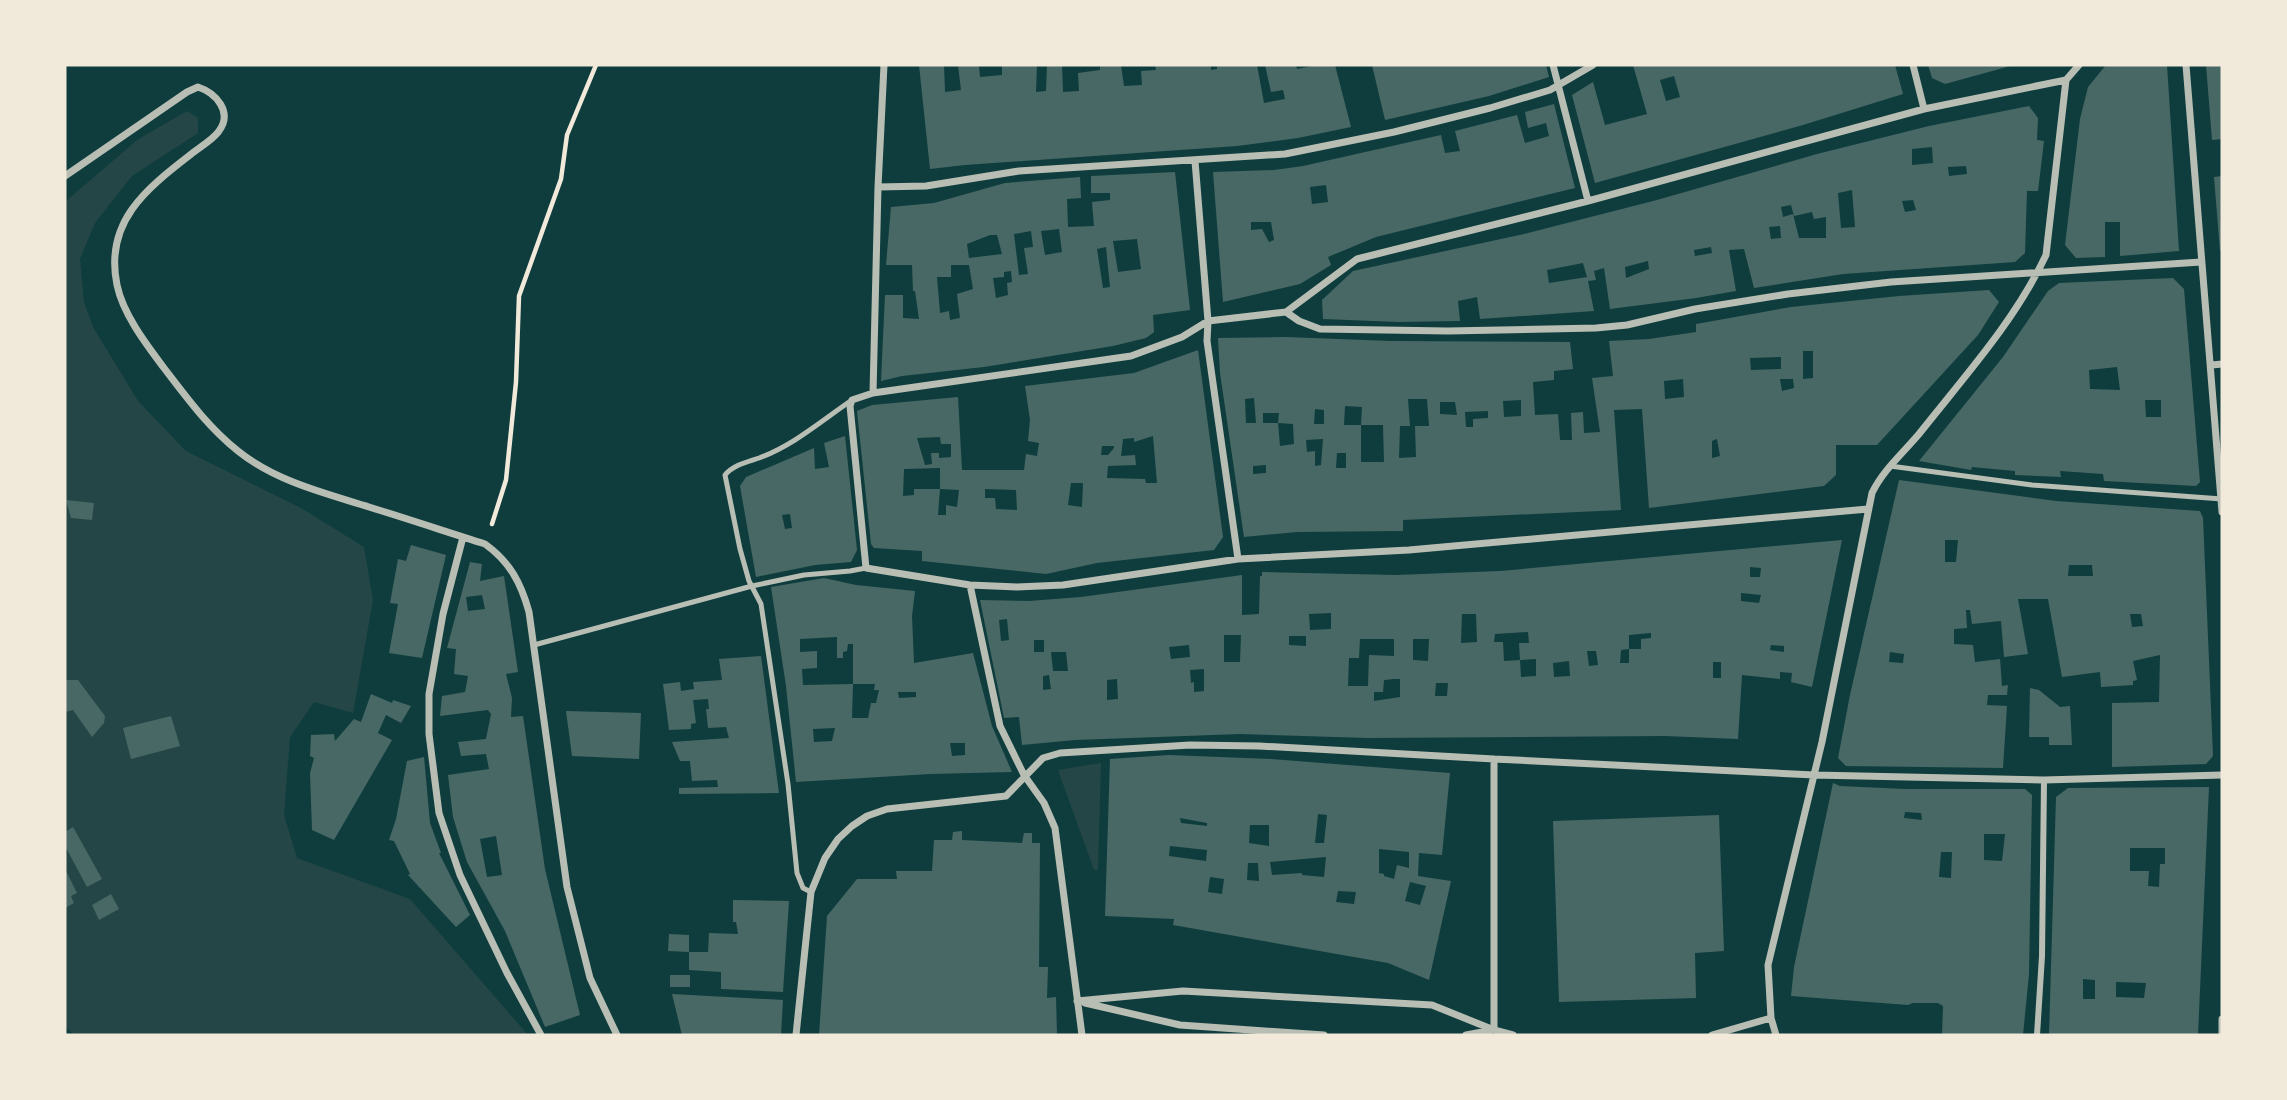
<svg xmlns="http://www.w3.org/2000/svg" width="2287" height="1100" viewBox="0 0 2287 1100" font-family="Roboto,sans-serif">
<rect width="100%" height="100%" fill="#0f3d3e"/>
<path fill="#244646" d="M187,111L198,118V133L132,176L95,223L80,259L84,302L93,327L138,401L186,451L301,508L364,547L373,600L353,713L314,702L290,737L284,815L297,858L410,899L528,1035H75L65,1027V202L137,140Z
M1101,763L1098,870H1094L1058,770Z"/>
<path fill="#486865" fill-rule="evenodd" d="M919,65H944L945,92L961,90L958,65H979L980,77L1002,75V65H1037L1036,92L1046,91L1047,65H1062L1063,92L1079,91L1078,73L1100,70V65H1121L1124,86L1142,85L1141,71L1156,70L1155,65H1211V70L1217,69V65H1257L1264,103L1285,99L1283,90L1271,92L1265,65H1296L1297,69L1317,65H1335L1351,127L1298,138L1237,146L965,165L930,169Z
M1372,65H1546L1549,77L1489,96L1385,120Z
M1633,65H1895L1903,94L1803,125L1595,183L1572,95L1593,82L1605,125L1647,114ZM1674,76L1680,97L1666,101L1660,80Z
M1928,65H2014L1945,84L1932,78Z
M2106,65H2167L2179,251L2120,256V222H2105V257L2076,258L2065,245L2080,119L2088,87Z
M2206,65H2222V139L2212,140Z
M1554,104L1575,188L1376,237L1328,257L1331,265L1300,284L1223,302L1213,172L1274,170L1303,166L1441,135L1445,153L1460,151L1455,131L1517,115L1525,143L1549,136L1546,123L1528,128L1525,112ZM1326,185L1328,202L1312,204L1310,187ZM1251,222H1271L1274,240L1269,242L1262,229L1251,230Z
M2029,106L2038,118L2037,140L2044,141L2038,191H2027L2025,253L2015,262L1843,274L1754,288L1744,249L1729,250L1736,291L1696,298L1610,309L1604,268L1594,271L1596,280L1588,281L1594,311L1480,319L1477,297L1458,301L1460,321L1398,322L1323,319L1322,300L1353,271L1524,234L1657,200L1817,154L1929,126ZM1932,147L1933,163L1912,165V149ZM1966,166L1967,174L1949,176L1948,167ZM1852,190L1855,227L1841,228L1838,193ZM1913,200L1916,210L1905,212L1902,201ZM1791,205L1794,216L1812,212L1814,219L1826,217V238H1799L1793,214L1783,217L1781,207ZM1780,226L1781,238L1771,239L1769,227ZM1711,247L1712,253L1695,256L1694,250ZM1648,261L1649,269L1626,278L1625,267ZM1583,263L1587,277L1549,283L1547,270Z
M1175,172L1190,310L1153,315L1154,332L1146,338L1113,346L984,367L902,376L881,381L885,295H903V318L919,319L915,291H913L912,265H886L891,207L934,203L1005,183L1080,177L1081,198L1067,199L1068,227L1094,226L1092,202L1110,200V193H1091V176ZM1059,229L1062,252L1045,255L1041,231ZM1031,231L1033,247L1024,248L1028,274L1019,275L1014,234ZM990,235H997L1002,254L969,258L967,244ZM1137,239L1141,269L1118,272L1113,241ZM1106,247L1110,287L1103,288L1097,249ZM951,265H969L973,289L957,294L960,318L950,320L949,311L940,313L937,277H951ZM1011,271L1012,282L1007,283L1008,295L996,298L993,278L1004,277V272Z
M2222,176V251H2220L2214,177Z
M2173,278L2184,289L2200,482L2196,486L2104,481L2103,474L2060,471L2061,477L2015,475V471L1972,467L1971,470L1919,461L2003,357L2048,291L2059,283ZM2117,367L2120,390L2090,389L2089,370ZM2145,400H2161V417H2146Z
M1989,290L1999,302L1978,335L1877,445H1836V475L1824,486L1649,508L1642,409L1614,410L1621,510L1403,520V531L1297,532L1244,537L1220,373L1218,338L1286,337L1391,341L1570,342L1573,369L1554,371V380L1533,382L1535,415L1558,414L1560,440H1572L1571,413L1583,412L1584,433L1600,432L1592,378L1613,376L1609,341L1649,339L1696,332V324L1791,307L1899,296ZM1803,351H1813V378L1803,379ZM1781,357V369L1751,370L1750,358ZM1683,379L1684,397L1665,399L1664,381ZM1780,379H1793L1794,388L1782,391ZM1254,398L1256,423H1246L1245,399ZM1408,399H1427L1429,426H1415L1416,457L1399,458L1400,426H1410ZM1521,400V416L1504,417L1503,401ZM1440,402H1455L1457,415L1440,414ZM1345,406L1362,407L1361,425H1383L1384,462H1361V425H1344ZM1315,409L1324,410V424H1314ZM1488,411V418L1473,419V427H1466L1465,412ZM1263,413H1279L1278,423H1263ZM1278,423L1293,424L1294,444L1280,446ZM1323,439L1321,465L1315,466V451L1307,452L1306,440ZM1717,439L1720,456L1712,458V441ZM1337,453H1346V468H1336ZM1266,465V473L1253,474V466Z
M1198,350L1223,537L1214,550L1097,563L1046,574L922,561V551L874,548L871,544L857,411L872,405L958,397L962,470H1024L1026,454L1037,456L1039,443L1028,441L1030,420L1025,386L1134,373ZM1153,436L1157,483H1146L1145,479L1107,478L1108,466L1136,465L1135,455L1121,456L1123,439L1134,438V442ZM940,437L941,444H951V457L939,458V453H931L932,464L925,465L917,438ZM1102,446H1114V448L1108,455H1101ZM940,468V489L959,490L957,507L946,505V515H938L940,489H914V495L903,496L904,469ZM1071,483H1083L1082,507L1068,505ZM985,489L1016,490L1017,510L996,509L995,498H985Z
M845,436L857,550L851,562L815,565L756,577L740,486L746,477L814,448L815,469L829,467L824,443ZM790,514L792,528L785,529L782,515Z
M1899,480L2056,501L2200,511L2203,518L2213,756L2206,764L2112,767V703L2159,702L2160,655L2133,661L2137,680L2133,681V685L2101,687L2100,672L2062,677L2048,599H2018L2028,654L2004,657L2001,621L1972,624L1970,610H1966L1967,628L1954,629V644L1973,645L1975,662L2000,659L2002,686L2008,685L2007,695H1988L1987,705L2007,706L2003,768L1846,766L1838,758L1850,695ZM1945,540H1958L1956,562H1945ZM2069,565H2092L2093,576H2068ZM2130,614H2141L2143,626L2132,627ZM1890,652L1904,654L1903,663L1889,662Z
M66,500L94,503L92,520L71,518Z
M1842,540L1812,687L1791,682L1792,673L1780,672V679L1742,675L1738,739L1665,736L1368,738L1240,734L1075,740L1022,745L1019,717L1004,718L980,600L1029,601L1081,597L1242,575V615L1259,614L1260,576H1262V572L1396,575L1500,571ZM1750,567L1761,568L1760,577H1750ZM1741,593L1761,595L1759,603L1741,601ZM1331,613V629L1310,630L1309,614ZM1462,614H1476L1477,642L1461,643ZM1007,619L1009,640L1001,641L999,620ZM1528,632L1529,643H1519L1520,660L1536,659V676L1521,677L1520,660L1504,661L1503,642H1494L1495,634ZM1651,633V638L1641,639V649H1629V663H1620L1621,650L1629,649V635ZM1224,635H1241L1240,662H1224ZM1289,636H1306V646L1289,645ZM1360,639H1394V656L1369,655L1368,686H1348L1349,658H1359ZM1413,639H1429L1428,661L1413,660ZM1034,640H1044V652H1034ZM1189,645L1190,657L1171,659L1169,647ZM1771,645L1784,646V652L1770,650ZM1587,651H1596L1598,665L1589,666ZM1051,652H1066L1068,671H1053ZM1569,661L1570,676L1554,677L1553,663ZM1713,662H1721V678H1713ZM1204,669V691L1194,692V682L1191,683L1190,670ZM1049,675L1051,689L1043,690V676ZM1117,679L1118,699L1107,700V680ZM1394,679H1400V697L1374,701V692H1383L1384,680ZM1436,683H1448L1447,696H1435Z
M411,545L446,555L422,658L389,653L398,604L390,603L398,559L406,561Z
M470,562L482,564L480,581L504,576L518,672L506,674L512,698L511,717L523,716L545,869L580,1015L545,1027L505,931L467,862L453,817L448,775L489,769L486,754L461,756L458,742L486,739L491,714L488,710L440,716L442,696L465,692L468,676L454,674L456,649L447,648ZM482,595L485,609L468,611L466,597ZM496,836L502,875L487,877L480,839Z
M824,578L856,585L915,591L912,616L914,663L973,653L992,726L1012,772L930,774L796,782L786,686L771,587ZM837,637V658H843V652L847,651L848,644H853V684H875L874,690H879L876,703H871L868,718H852L853,684L803,685L802,669L817,668V651L800,652V639ZM898,692H916V697L899,698ZM835,728L832,741L814,742L813,729ZM950,743H965V755L952,756Z
M761,656L779,793L679,794V788L718,787L717,780L692,781L690,761H680L672,742L729,738L726,727L708,728L706,709H709L708,699L693,700L696,723L691,724V729L669,730L663,684L680,682L681,691L694,689L693,682L722,680L719,659Z
M65,680H78L105,716L104,723L92,737L73,710L65,712Z
M2030,688L2039,690L2060,707L2070,706L2072,745H2049V737H2029Z
M371,694L392,703L393,700L411,706L401,723L386,715L378,733L392,740L334,840L312,830L310,773L314,758L310,756L311,735L334,734L335,741L354,719L361,722Z
M566,711L641,713L639,759L572,756Z
M171,716L180,746L131,759L123,728Z
M1169,755L1271,759L1450,773L1442,855L1419,853L1418,876L1451,881L1429,980L1388,963L1173,925L1174,919L1105,916L1110,759ZM1318,814L1327,815L1324,843H1315ZM1180,818L1207,823V826L1181,823ZM1250,825H1269V846L1249,843ZM1170,846L1207,850L1206,861L1169,856ZM1379,849L1409,852V868L1397,865L1394,879L1384,876V874L1379,873ZM1326,857L1324,877L1302,875V873L1272,875L1270,862ZM1248,863H1258L1259,881L1247,880ZM1210,877L1224,879L1222,894L1208,892ZM1410,882L1426,886L1420,905L1405,901ZM1338,891L1356,892L1354,904L1336,902Z
M424,757L430,823L441,853H439L470,915L456,927L408,875L410,874L394,841L389,840L396,819L407,761Z
M1833,783L1840,786L1905,789H2025L2032,795L2029,974L2023,1035H1942L1943,1006L1938,1003H1913L1908,1005L1791,996L1794,967ZM1905,812L1921,813L1922,820L1904,818ZM1984,834H2005L2002,861L1984,860ZM1941,852H1952L1951,878L1939,877Z
M2209,787L2198,1035H2049L2056,797L2068,788ZM2130,848H2165V864H2160L2159,887L2148,886L2149,871H2130ZM2083,979L2095,980V999H2083ZM2116,982L2146,983L2144,998L2116,997Z
M1719,815L1724,951L1695,953L1696,998L1559,1002L1553,821Z
M73,827L102,879L87,887L65,846V832Z
M962,831V840L1022,843L1024,833H1032V843H1040L1039,967H1048L1047,998L1056,997L1057,1035H819L827,916L857,879H897L896,871H932L934,840H952L953,832Z
M65,869L77,893L71,896L74,903L65,908Z
M111,894L119,909L99,920L92,905Z
M733,900L789,901L783,992L721,989V972L689,970V952L668,951L669,934L689,935V952H708L709,933L738,934L736,922H733Z
M670,975H690V987H670Z
M672,994L783,1000L781,1035H682Z"/>
<g fill="none" stroke-linecap="round" stroke-linejoin="round">
<path stroke="#f1e9da" stroke-width="4.5" d="M492,524L506,480L516,382L519,296L561,179L567,135L596,65"/>
<path stroke="#b8beb3" stroke-width="5" d="M1890,466L2032,485L2222,499
M534,645L752,586L804,575L850,571L866,568
M811,892L803,888L797,873L788,784L761,604L749,581L740,549L725,475C733,465 747,462 759,458C794,445 821,421 852,400"/>
<path stroke="#b8beb3" stroke-width="6" d="M2037,1035L2042,956L2044,780"/>
<path stroke="#b8beb3" stroke-width="7" d="M1553,65L1588,201
M1913,65L1924,109
M2186,65L2222,512
M1195,161L1208,321L1207,341L1238,559
M65,176L187,92L198,87C216,93 233,112 219,131C213,140 198,148 190,155C146,189 104,222 117,285C123,314 146,344 164,368C187,398 208,427 238,451C275,481 324,493 369,507C408,519 447,532 485,544C510,562 521,583 529,612L567,887L590,978L617,1035
M878,187L926,186L1019,171L1285,154L1394,132L1490,108L1550,90L1593,65
M1286,312L1357,259L1588,201L1924,109L2066,80
M2212,365L2222,364
M873,393L878,187L884,65
M1868,509L1409,550L1238,559L1063,585L1017,587L970,585L866,568L850,406L852,400L873,393L1131,356L1182,337L1208,321L1286,312L1299,321L1320,329L1448,331L1596,328L1627,325L1695,309L1788,294L1891,282L2201,262
M463,537L443,614L429,694V734L439,813L460,875L507,973L541,1035
M970,585L1000,726L1024,775L1044,803L1055,828L1082,1035
M1077,1001L1183,991L1432,1005L1494,1030L1513,1035
M1085,1003L1180,1025L1324,1035
M1494,1030V759L1814,775L2044,780L2222,775
M796,1035L811,892L825,858L838,839L852,826L867,816L887,809L1006,796L1043,758L1060,753L1190,745L1259,746L1494,759
M1466,1035L1493,1030
M1712,1035L1771,1018
M1776,1035L1771,1018L1768,965L1822,742L1872,493C1883,470 1903,453 1919,434C1964,377 2015,321 2046,255L2066,80L2079,65
M2222,1035V1019"/>
</g>
<rect width="2287" height="1100" fill="none" stroke="#f1e9da" stroke-width="133"/>
</svg>
